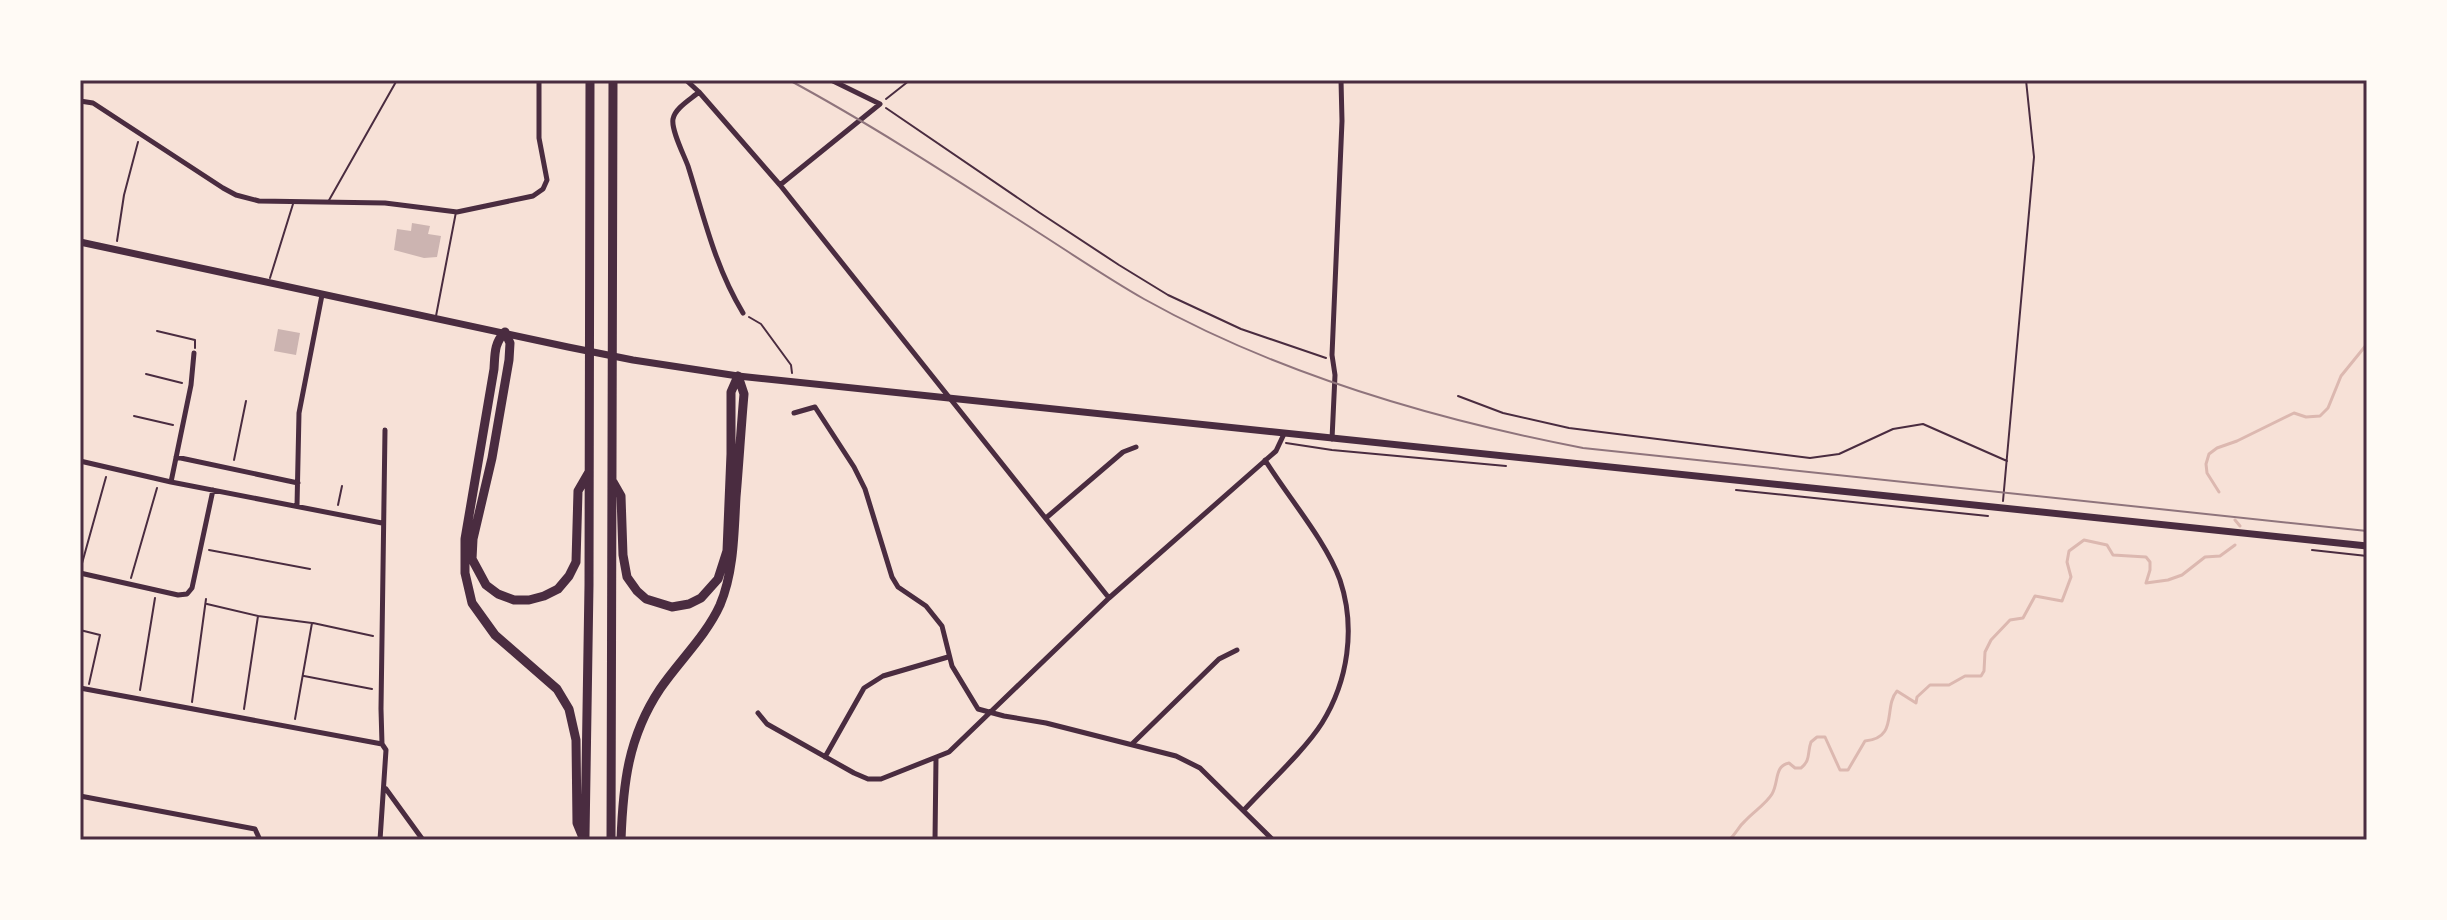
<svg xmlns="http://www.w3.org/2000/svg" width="2447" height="920" viewBox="0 0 2447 920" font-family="Overpass,sans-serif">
<rect width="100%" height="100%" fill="#f7e1d7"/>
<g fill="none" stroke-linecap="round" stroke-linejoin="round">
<path stroke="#dcb8b0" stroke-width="3" d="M2219,492L2207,473L2206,464L2209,454L2217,448L2237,441L2294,413L2306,417L2320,416L2328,408L2341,376L2367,344
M2235,520L2240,526
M1729,840C1737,833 1738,827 1745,821C1753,812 1766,804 1772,794C1779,782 1774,766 1789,763L1795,768H1801C1811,760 1807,753 1811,742L1817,737H1825L1840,770H1848L1865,741C1899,738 1883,707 1897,691L1916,703L1917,697L1930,685H1949L1965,676H1981L1984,671L1985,652L1991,640L2010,620L2023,618L2035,596L2062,601L2071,577L2067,562L2069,551L2084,540L2107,545L2113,555L2146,557L2150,562V570L2146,583L2168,580L2182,575L2205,557L2220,556L2235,545"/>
</g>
<path fill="#ccb4b1" d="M412,223L430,226L428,234L441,236L437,257L424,258L394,250L397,229L411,231Z
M278,329L300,333L296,355L274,351Z"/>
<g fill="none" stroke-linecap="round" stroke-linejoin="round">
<path stroke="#4a2c40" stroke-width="2" d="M886,99L910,80
M886,108L1040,213L1119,265L1168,295L1241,329L1326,358
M117,241L124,195L138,142
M749,317L761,324L791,365L792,373
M157,331L195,340V348
M146,374L182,383
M1458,396L1503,413L1569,428L1810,458L1839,454L1893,429L1923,424L2007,461
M134,416L173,425
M1286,443L1332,450L1506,466
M234,460L246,401
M1736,490L1988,516
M2003,501L2034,157L2026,80
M338,505L342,486
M209,550L310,569
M2312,550L2367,556
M81,567L106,477
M131,578L157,488
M207,604L258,616L244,709
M258,616L312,623L295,719
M313,623L373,636
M80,630L100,635L89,684
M304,676L372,689
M140,690L155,598
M192,702L206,599"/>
<path stroke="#4a2c40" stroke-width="2" d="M328,202L397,80
M270,278L293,204
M436,316L456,212"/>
<path stroke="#4a2c40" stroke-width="5" d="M686,80L699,92L780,185L1109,598
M699,92C691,99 675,108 673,119C671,130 684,155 688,166C704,217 715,267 743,313
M80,101L93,103L223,188L236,195L259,201L385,203L457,212L533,196L543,189L547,180L539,138V80
M780,185L880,104L831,80
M794,413L815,407L854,467L865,489L892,577L898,587L926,606L942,626L952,666L978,709L1004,716L1046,723L1176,756L1200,768L1273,840
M1332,439L1335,375L1332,355L1342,121L1341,80
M176,457L298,483
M80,461L171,482L382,523
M171,482L191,385L194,353
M297,506L299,413L322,295
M1046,518L1123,452L1136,447
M80,573L178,595L187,594L192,588L213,490
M80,688L382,744
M758,713L767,724L854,773L868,779H881L949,752L1109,598L1276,451L1284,434
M1132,744L1219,659L1237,650
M825,757L864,688L883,676L948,657
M386,789L423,840
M80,796L255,829L260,840
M1244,810C1267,785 1305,750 1322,723C1348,681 1356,628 1340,580C1326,541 1288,497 1265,460
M380,840L386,750L382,744L381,709L385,430
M935,840L936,758"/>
<path stroke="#4a2c40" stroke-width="7" d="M80,242L568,347L633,360L738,376L2367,546"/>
<path stroke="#4a2c40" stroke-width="9" d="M613,482L621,496L623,555L627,577L637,591L646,599L672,607L689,604L701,598L718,579L727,551L731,454V392L738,376
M585,837L589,585L590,80
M584,840L577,823L576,740L569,709L557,689L495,635L472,603L465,573V539L494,369C495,354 494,343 505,332L510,343L509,360L492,458L473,539L472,559L486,585L498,594L514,600H529L544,596L558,589L569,576L576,562L578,491L589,472
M611,840L613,80
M621,840C623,784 628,737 660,689C679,661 706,636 720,605C734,572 734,532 736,497C739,462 741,428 744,394L738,376"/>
<path stroke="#8f747c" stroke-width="2" d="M789,80C874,126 955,179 1036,231C1072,254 1107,278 1144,299C1278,374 1432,419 1583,448L2367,531"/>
</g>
<rect width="2447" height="920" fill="none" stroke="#fffaf5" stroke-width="164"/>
<rect x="82" y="82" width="2283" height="756" fill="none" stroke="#4a2c40" stroke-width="3"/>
</svg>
